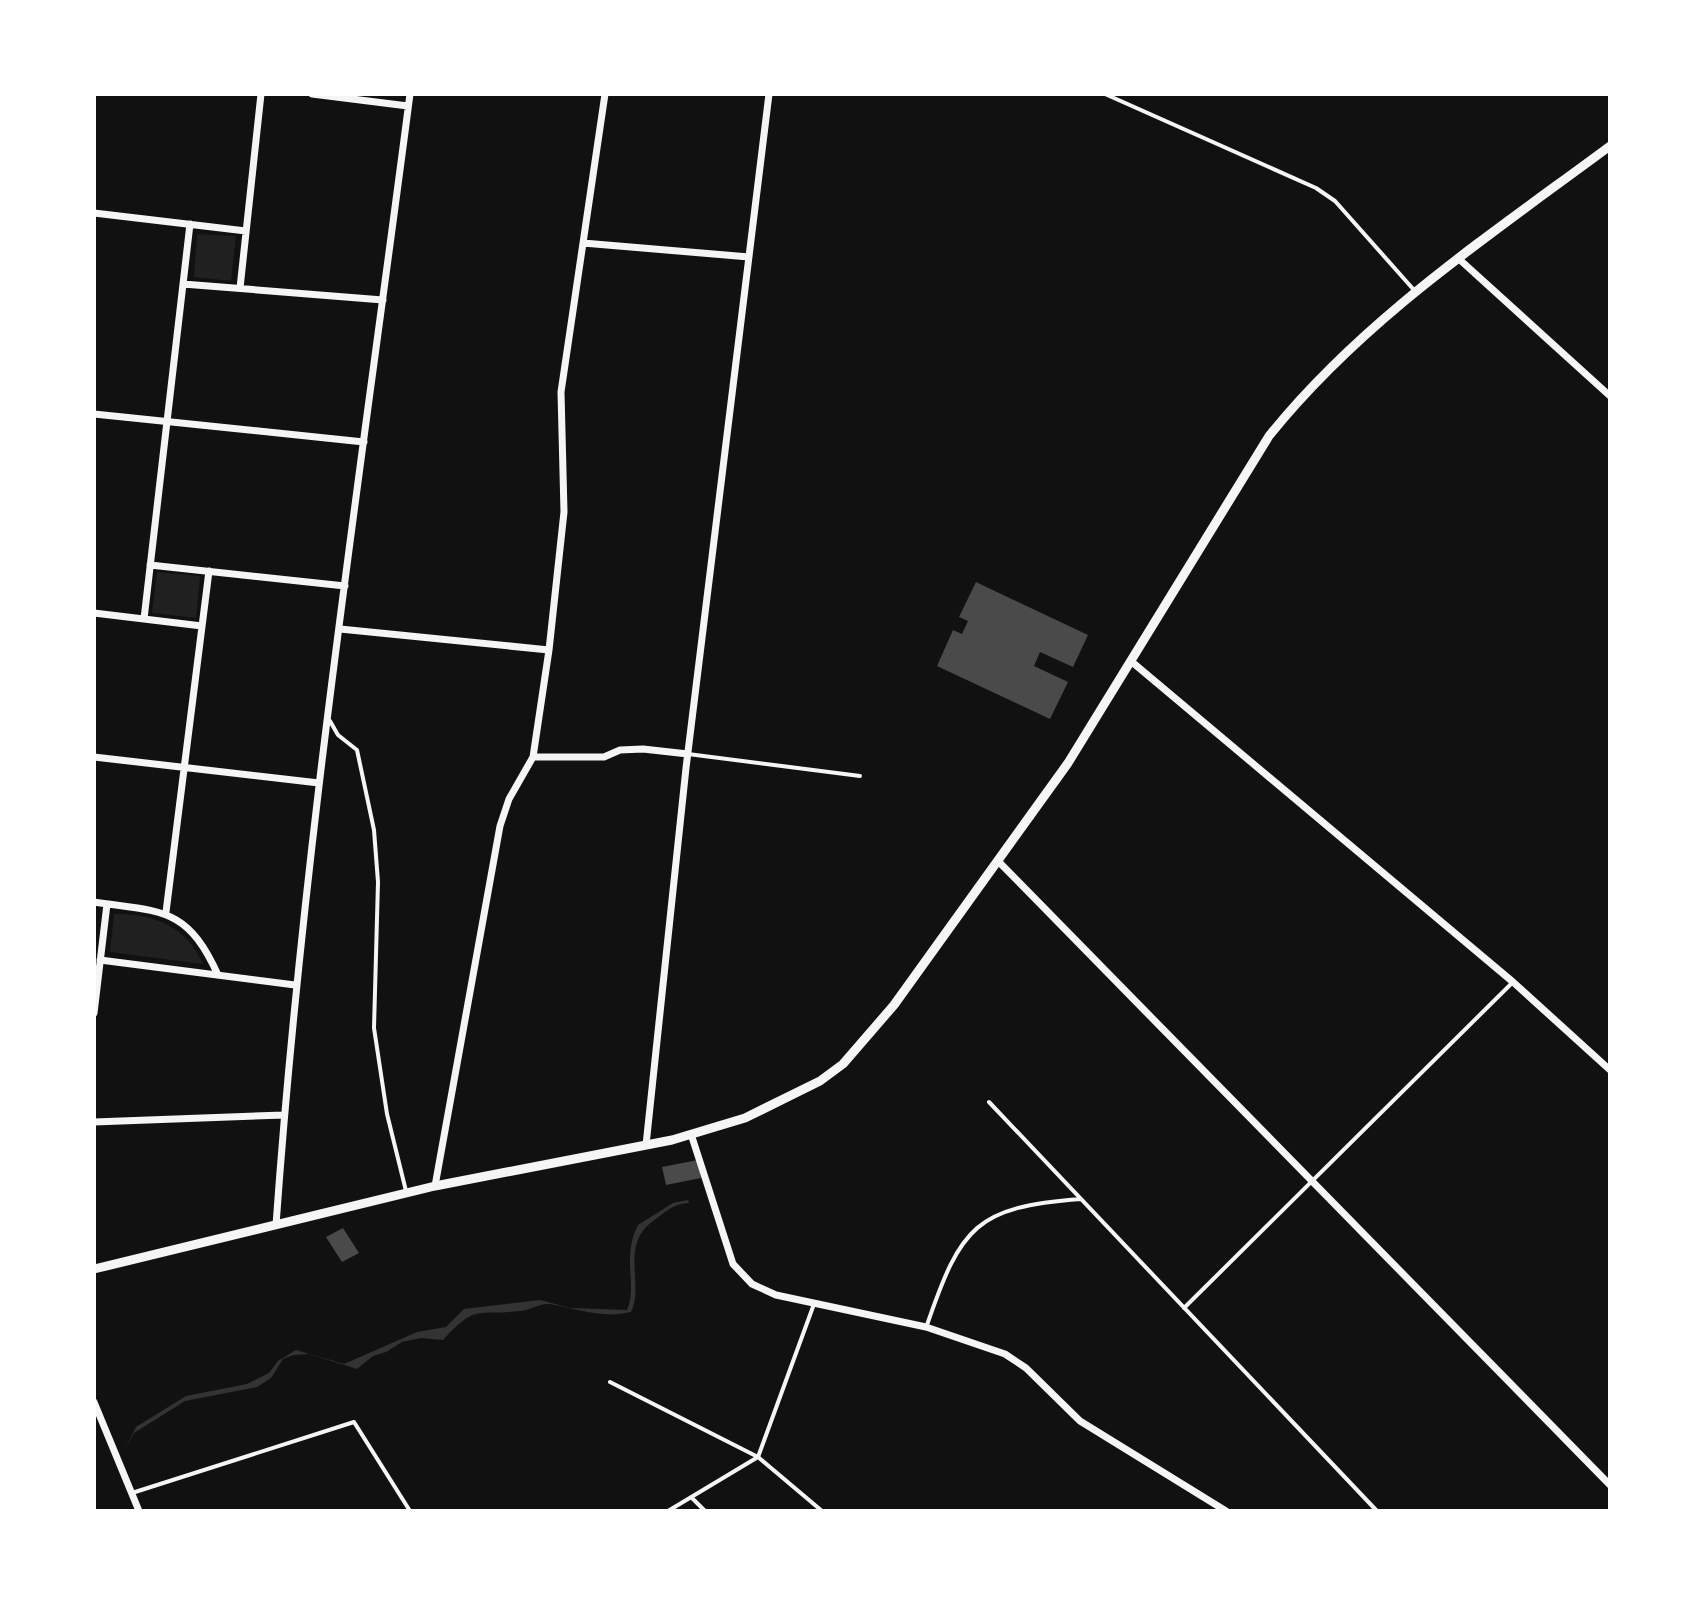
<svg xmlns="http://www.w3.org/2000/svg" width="1704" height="1605" viewBox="0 0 1704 1605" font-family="Karla,sans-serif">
<rect width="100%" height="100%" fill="#111"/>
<path fill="#202020" d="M197,234L236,236L231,281L194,277Z
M157,572L200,576L196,618L152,613Z
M114,914C153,913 186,926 203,964L110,952Z"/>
<path fill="#333" d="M688,1200L689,1203C673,1204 668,1210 656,1219C618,1243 645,1284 631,1312C602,1319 578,1309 550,1304C539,1303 531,1310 520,1311C475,1316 477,1303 443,1340L421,1338L402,1342L386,1352L373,1356L357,1369L309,1354L293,1355L283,1359L271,1378L257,1387L185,1401L134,1433L125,1449L136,1427L186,1396L247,1384L269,1373L278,1361L296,1350L344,1364L417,1332L446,1327L464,1309L540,1300L570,1308L627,1310C638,1285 621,1258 638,1225L673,1203Z"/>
<path fill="#4a4a4a" d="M976,582L1088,635L1073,667L1040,652L1034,666L1068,682L1050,719L937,666L953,630L962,634L968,621L959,617Z
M698,1160L701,1178L666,1185L662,1167Z
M343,1228L359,1253L342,1262L326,1237Z"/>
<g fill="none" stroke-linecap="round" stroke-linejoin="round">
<path stroke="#f5f5f5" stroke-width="4" d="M1105,94L1316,188L1335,201L1414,290
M330,721L338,735L357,750L374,830L378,882L374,1028L387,1114L406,1191
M688,754L860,776
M989,1102L1376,1510
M1184,1308L1512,983
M927,1325C961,1226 976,1207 1081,1199
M610,1382L758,1457L822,1511
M132,1493L354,1422L410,1511
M691,1497L705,1511
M668,1511L758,1457L814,1304"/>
<path stroke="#f5f5f5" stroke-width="7" d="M312,94L408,106
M94,213L246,231
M583,243L749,257
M1459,259L1610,396
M183,284L383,300
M240,288L261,94
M94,414L364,442
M150,565L345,586
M94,613L202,626
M144,619L190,224
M340,629L549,650
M1132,662L1513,982L1610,1070
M94,757L319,783
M533,757H604L620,750L643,749L688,754
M999,862L1610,1485
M94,902C161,912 187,906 218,975
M166,912L209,571
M100,960L295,985
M94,1013L107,904
M94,1122L284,1115
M691,1134L733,1264L752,1284L776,1295L926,1327L1005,1354L1026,1368L1080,1421L1226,1511
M646,1145L686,768L769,94
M435,1186L500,826L509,799L533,757L549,650L564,512L561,392L605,94
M276,1225C303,846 361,471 410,94
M94,1402L139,1511"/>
<path stroke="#f5f5f5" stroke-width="9" d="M94,1269L435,1186L672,1140L745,1118L820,1081L843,1064L894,1005L1068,763L1269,436C1363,319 1490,235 1610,146"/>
</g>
<rect width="1704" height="1605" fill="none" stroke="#ffffff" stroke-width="192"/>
</svg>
